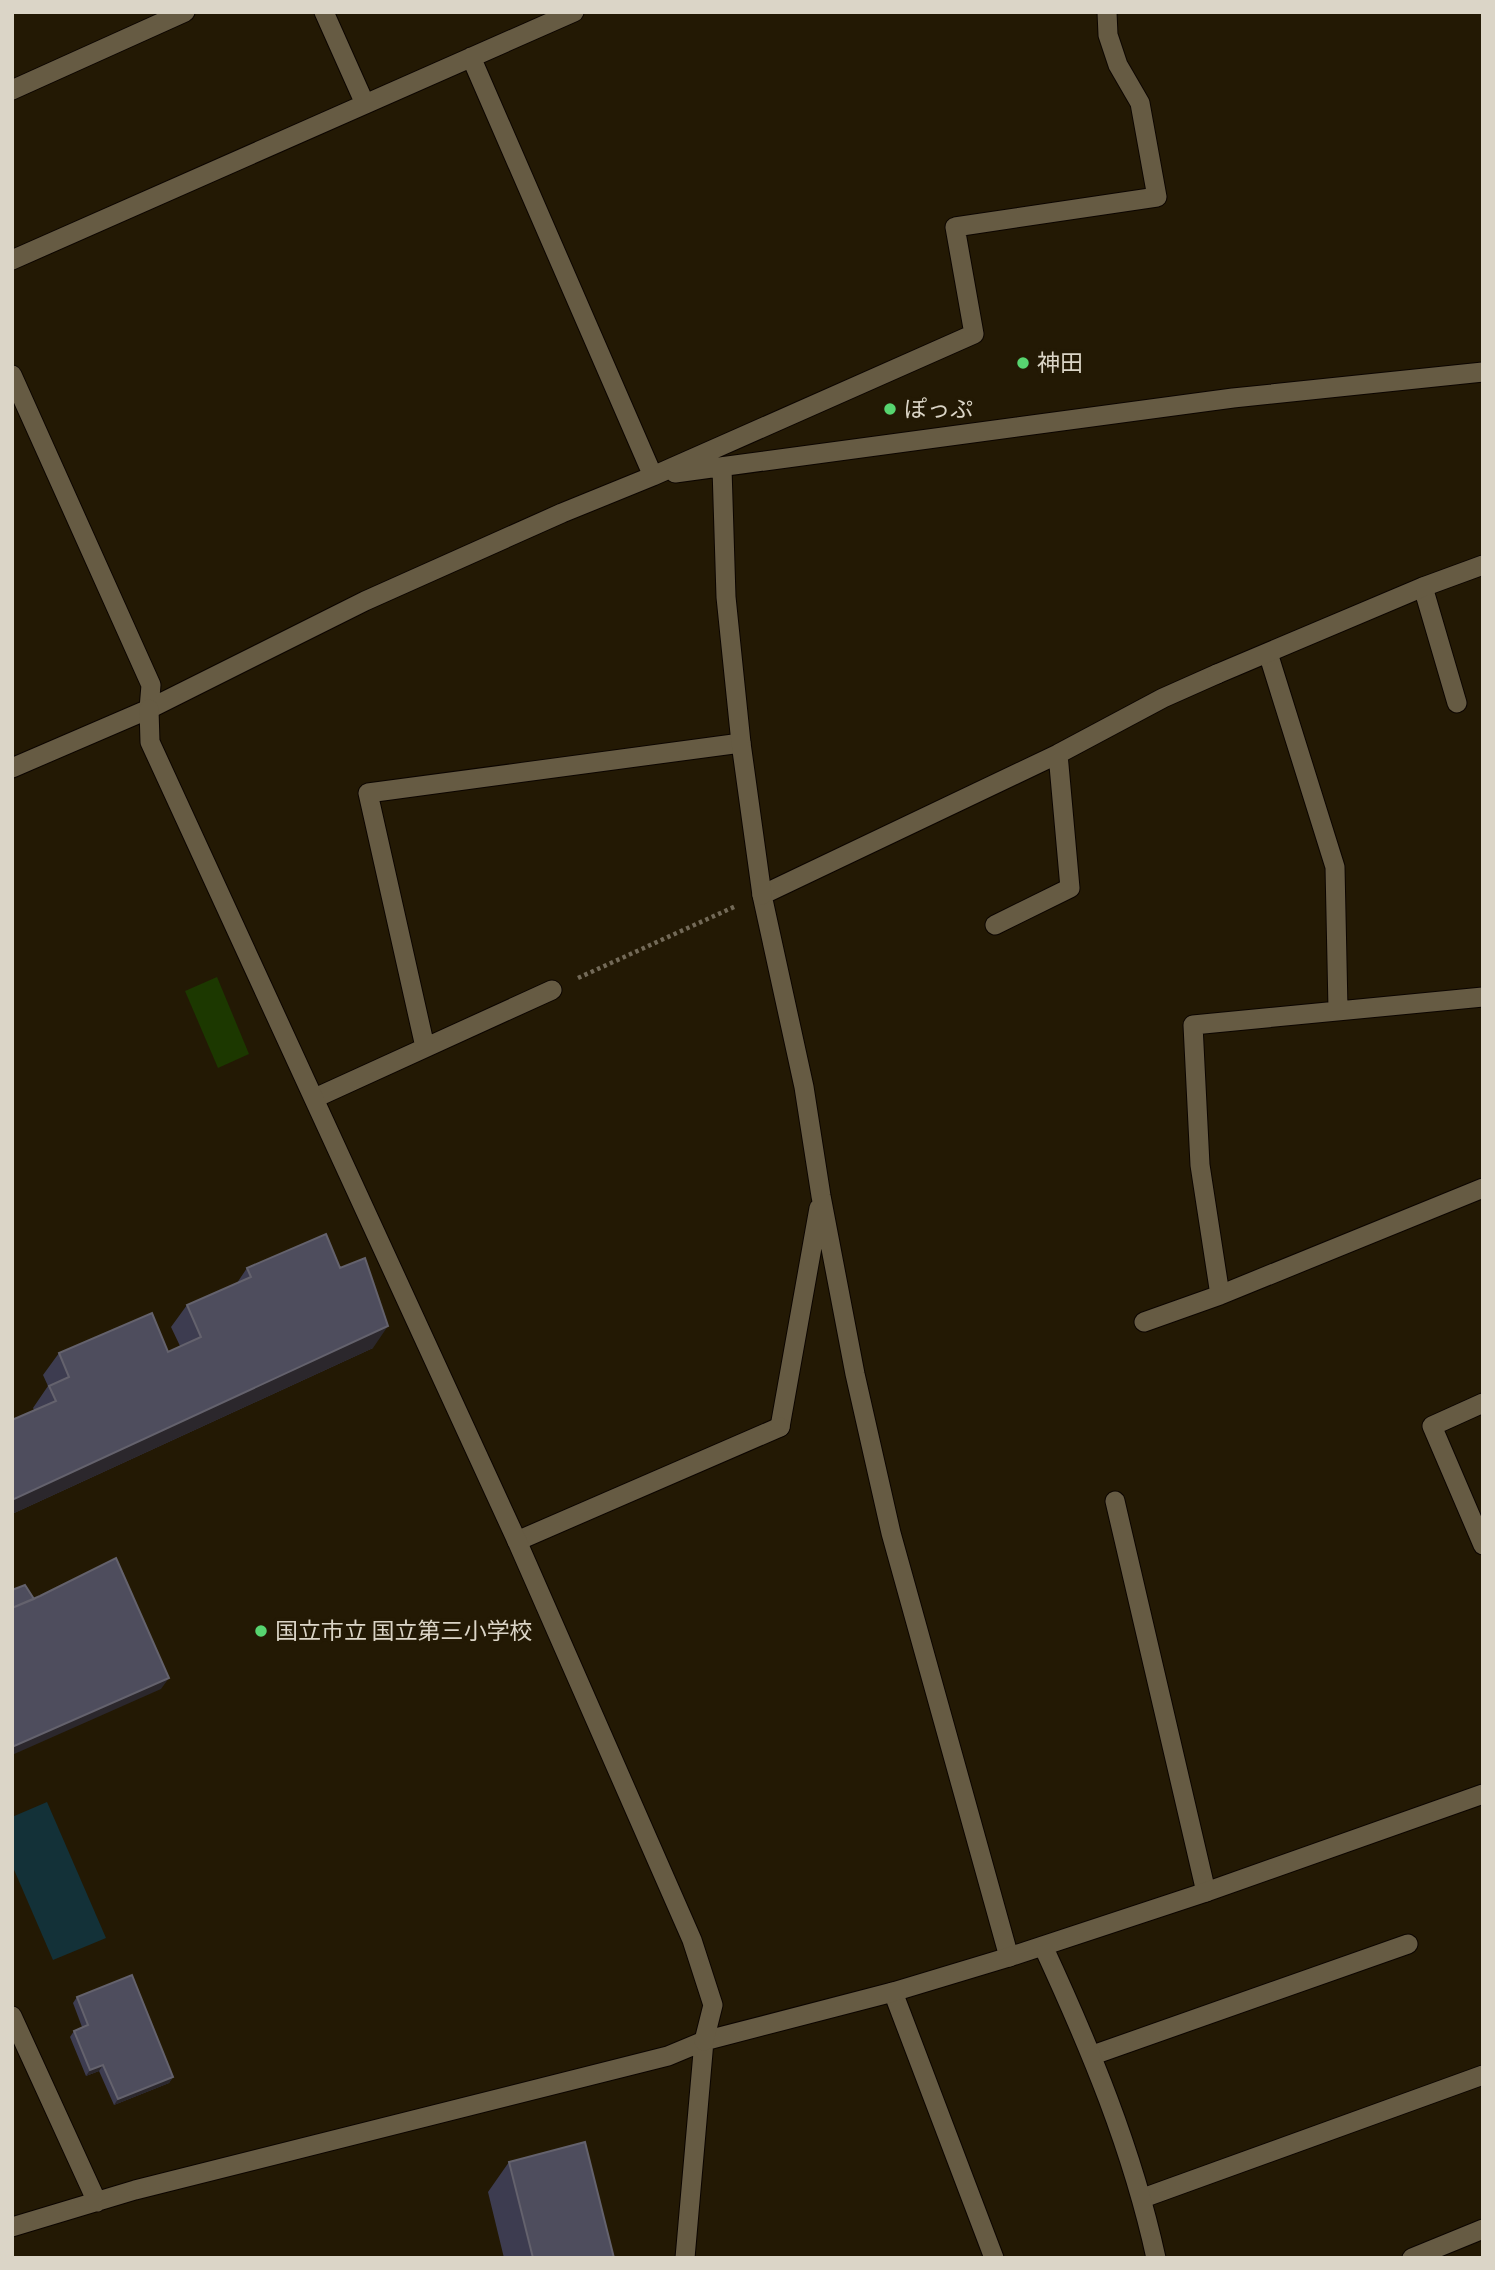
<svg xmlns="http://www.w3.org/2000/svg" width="1495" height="2270" viewBox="0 0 1495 2270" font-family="Manrope,'Noto Sans JP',sans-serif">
<rect width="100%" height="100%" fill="#231904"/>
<path fill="#1c3800" d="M217,977L249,1054L218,1068L185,991Z"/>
<path fill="#133138" d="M47,1802L106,1938L53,1960L12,1865V1817Z"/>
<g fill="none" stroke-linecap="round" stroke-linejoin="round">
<g stroke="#0c0500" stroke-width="21">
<path id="service" d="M12,90L185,12
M1423,587L1457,703
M1268,653L1335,867L1338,1009
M995,925L1070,888L1058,754
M425,1047L368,793L741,743
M315,1098L552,990
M1220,1295L1200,1165L1193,1025L1483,997
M1144,1322L1220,1295L1483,1188
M780,1427L819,1208
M1115,1501L1206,1892
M1009,1957L891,1533L855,1374L821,1196L804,1087L762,895L1058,754L1163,698L1217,674
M893,1992L994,2258
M1093,2055L1408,1944
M1143,2198L1483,2075
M1412,2258L1483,2229"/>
</g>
<g stroke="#0c0500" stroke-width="21">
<path id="minor" d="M324,12L365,104
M471,57L653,476
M12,260L574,12
M12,375L151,685L149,709
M722,468L726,597L741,743L762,895
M675,473L1233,398L1483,372
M1217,674L1423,587L1483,565
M12,768L149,709L365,601L562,513L653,476L974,334L955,227L1157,197L1140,103L1118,65L1108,35L1107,12
M1483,1403L1432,1426L1483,1545
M517,1541L780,1427
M1043,1946C1090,2048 1132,2148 1156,2258
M12,2016L97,2202
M12,2227L135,2190L668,2056L704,2041L893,1992L1009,1957L1206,1892L1483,1794
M685,2258L704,2041"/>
</g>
<g stroke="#0c0500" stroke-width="21">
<path id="tertiary" d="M149,709L150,742L517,1541L692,1940L713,2005L704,2041"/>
</g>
<path stroke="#736a58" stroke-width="4.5" stroke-dasharray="3.5 3.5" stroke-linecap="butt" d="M578,978L736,906"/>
<use href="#service" stroke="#665b43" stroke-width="19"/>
<use href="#minor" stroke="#665b43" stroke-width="19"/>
<use href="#tertiary" stroke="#665b43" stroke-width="19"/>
</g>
<path fill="#3d3c50" d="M247,1268L373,1348L12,1514V1420L34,1410L33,1408L48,1386L43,1375L59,1353L168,1352L180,1346L171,1327L187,1305L237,1283Z
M77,1997L173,2077L169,2083L114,2105L99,2071L86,2076L70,2037L74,2031L82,2027L73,2003Z
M509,2162L614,2258H504L488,2192Z"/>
<path fill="#2b272c" d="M388,1326L373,1348L12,1514V1500Z
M169,1678L161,1689L12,1755V1747Z
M103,2065L99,2071L86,2076L90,2070Z
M173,2077L169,2083L114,2105L118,2099Z"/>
<path fill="#4e4d5d" stroke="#64626d" stroke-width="2" d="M326,1234L340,1268L365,1258L388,1326L12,1500V1420L56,1401L49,1386L69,1377L59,1353L152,1313L168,1352L201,1337L187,1305L251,1277L247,1268Z
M116,1558L169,1678L12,1747V1608L40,1596Z
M25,1585L34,1599L12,1608V1590Z
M132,1975L173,2077L118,2099L103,2065L90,2070L74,2031L88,2025L77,1997Z
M585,2142L614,2258H533L509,2162Z"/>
<g fill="#57d570" stroke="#231904" stroke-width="2.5">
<circle cx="1023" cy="363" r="7"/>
<circle cx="890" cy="409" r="7"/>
<circle cx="261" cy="1631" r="7"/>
</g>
<g text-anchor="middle" stroke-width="7" stroke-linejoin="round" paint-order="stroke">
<g font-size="23" fill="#dbd5c7" stroke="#231904" text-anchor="start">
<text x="1037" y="371">神田</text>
<text x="904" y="417">ぽっぷ</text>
<text x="275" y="1639">国立市立 国立第三小学校</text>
</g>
</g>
<rect width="1495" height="2270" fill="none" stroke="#dbd5c7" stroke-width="28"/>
</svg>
